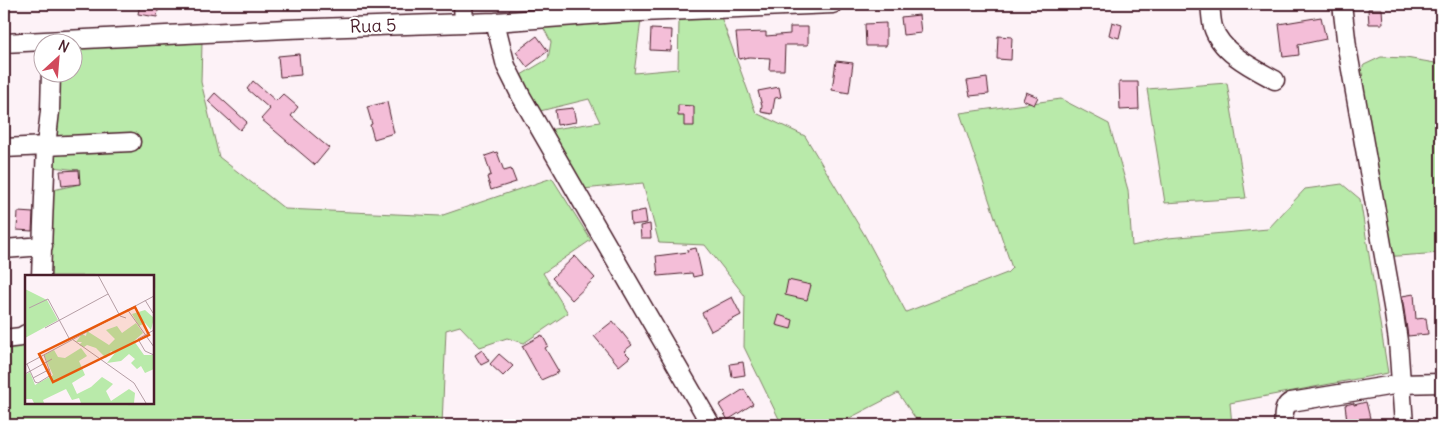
<svg xmlns="http://www.w3.org/2000/svg" width="1445" height="429" viewBox="0 0 1445 429" font-family="Delius,sans-serif">
<rect width="100%" height="100%" fill="#fdf2f7"/>
<filter id="ink" filterUnits="userSpaceOnUse"><feTurbulence type="fractalNoise" baseFrequency=".02" numOctaves="2"/><feDisplacementMap in="SourceGraphic" scale="10" xChannelSelector="R" yChannelSelector="G"/><feConvolveMatrix kernelMatrix="1 2 1 2 8 2 1 2 1" color-interpolation-filters="sRGB"/></filter>
<g filter="url(#ink)">
<path fill="#b9eaaa" stroke="#82846a" d="M721,17L756,113L805,136L864,234L906,312L1007,273L1012,268L960,113L1061,99L1109,124L1128,190L1132,246L1168,238L1268,229L1305,189L1342,184L1360,199L1388,373L1230,403L1232,425H920L898,393L836,425H782L744,347L745,296L705,245L659,243L643,183L583,189L547,130L600,122L589,99L540,111L521,75L548,59L551,42L542,25L641,20L634,73L678,69L679,20Z
M202,43L201,82L219,157L285,209L440,216L552,178L591,240L543,273L568,313L524,343L507,338L480,347L460,326L446,330L442,425H4V346L26,345V403H152V276H47L49,216L53,190L80,184L78,170L52,167L58,73L72,72L73,48Z
M1381,57L1406,58L1441,64V253L1383,257L1353,82L1364,65Z
M1227,83L1246,198L1165,203L1147,89Z"/>
<path fill="#f4bed8" stroke="#4a1f2b" d="M140,4H159L157,17L138,14Z
M1368,9H1382L1383,24H1369Z
M919,15L921,33L903,35L901,17Z
M1321,17L1326,39L1298,45L1299,55L1283,57L1279,24Z
M1112,22L1122,25L1119,38L1109,35Z
M886,23V46H866L865,24Z
M790,27H808V45H785L784,70H769L770,58L749,57L739,59L736,33L766,32V36L790,34Z
M651,29L672,30L671,51L650,50Z
M537,36L548,51L527,67L516,52Z
M998,36L1012,37L1011,60L997,59Z
M299,54L301,75L280,77L278,56Z
M836,61L853,63L849,93L832,90Z
M987,78L989,94L970,96L967,81Z
M253,81L276,101L283,94L298,107L291,116L329,148L315,165L261,119L270,109L247,89Z
M1119,82H1138L1139,109L1120,110Z
M779,87L781,97L775,98L772,114L761,112L762,106L758,91Z
M1026,92L1038,97L1034,105L1023,100Z
M215,93L247,122L240,130L208,101Z
M387,102L394,133L374,139L370,125L372,124L367,107Z
M678,105L694,106V126H684V116H678Z
M573,108L576,122L557,125L555,110Z
M497,152L504,171L511,169L516,182L491,190L487,177L491,175L485,156Z
M79,170L80,184L62,186L60,171Z
M645,210L647,223L631,225L630,213Z
M18,212L33,213L32,231L17,230Z
M650,224L651,238H641L640,226Z
M696,248L702,275L693,277L692,273L658,276L656,256L688,252L687,250Z
M575,256L595,278L572,300L552,278Z
M788,280L811,285L807,300L785,295Z
M1414,294L1416,319L1426,318L1428,334L1408,336L1402,296Z
M732,297L741,315L711,331L702,313Z
M779,315L793,320L791,329L776,325Z
M613,321L632,345L624,351L630,357L619,366L594,336Z
M542,335L548,346L545,348L559,372L541,380L522,346Z
M482,350L489,361L481,365L475,355Z
M499,354L513,366L503,376L490,364Z
M743,362L745,375L732,377L730,364Z
M744,389L753,404L728,420L719,405Z
M1366,402L1370,418L1347,421L1345,405L1354,403V405Z"/>
<g fill="none" stroke-linecap="round" stroke-linejoin="round">
<g stroke="#4a1f2b" stroke-width="21">
<path id="minor" d="M463,4L464,23
M1210,4C1211,11 1211,20 1213,27C1221,53 1253,68 1275,80
M1342,4L1347,47L1393,307L1398,341L1404,425
M495,22L506,66L521,96L711,425
M4,43L287,29L495,22L617,13L833,4
M4,148L131,142
M4,249L43,246
M41,276L46,146L50,111L51,72
M4,339L21,337L26,334
M1284,425C1283,417 1283,406 1291,402L1400,384L1441,383"/>
</g>
<use href="#minor" stroke="#fff" stroke-width="18"/>
</g>
</g>
<g text-anchor="middle" stroke-width="4" stroke-linejoin="round" paint-order="stroke">
<g font-size="18" fill="#4a1f2b" stroke="#fff">
<text transform="translate(373 26) rotate(-2)" y="6">Rua 5</text>
</g>
</g>
<g transform="translate(25 275)">
<rect width="129" height="129" fill="#fdf2f7"/>
<path d="M0,14L22,25L33,45L0,63ZM120,35L129,43L126,55L120,48L114,51L107,39ZM111,48L118,58L109,66L119,80H129V94L120,98L116,91L112,94L106,88L110,84L104,79L96,86L82,88L90,78L86,76L81,83L71,73L62,70L59,72L54,70L57,67H51L57,59L61,61L62,56L84,70L90,64L81,55L92,51L97,58ZM56,73L62,81L54,86L60,100L47,108L52,119L66,112L77,102L88,109L81,116L86,126L104,114L110,118L109,128H56L54,123L47,125L41,114L18,125L19,128H9L7,124H1L0,128V100L5,97L10,110L28,100L19,80L29,75L33,82L40,83Z" fill="#b9eaaa"/>
<path fill="none" stroke="#b59ea5" stroke-width="1" d="M73,0L95,41L101,43M120,25L128,38M4,33L23,24L45,65M102,34L129,72M20,53L83,19M129,55L113,64L120,76L129,80M47,64L109,108L121,128M2,89L10,107L13,108L26,100L19,80M0,90L129,21M0,99L27,84M8,103L25,94"/>
<path fill="#e8590c" fill-opacity="0.15" stroke="#e8590c" stroke-width="2.5" d="M110,32L124,60L28,107L14,79Z"/>
<rect width="129" height="129" fill="none" stroke="#4a1f2b" stroke-width="2.5"/>
</g>
<rect width="1445" height="429" fill="none" stroke="#fff" stroke-width="20"/>
<rect x="10" y="10" width="1425" height="409" fill="none" stroke="#4a1f2b" stroke-width="2" filter="url(#ink)"/>
<g transform="translate(58 58) rotate(26)"><circle r="24" fill="#ffffff" stroke="#b7a5aa"/>
<path d="M0-4L9 19L0 12L-9 19Z" fill="#d1495b"/>
<text y="-8" font-size="14" font-weight="bold" text-anchor="middle" fill="#4a1f2b">N</text>
</g>
</svg>
